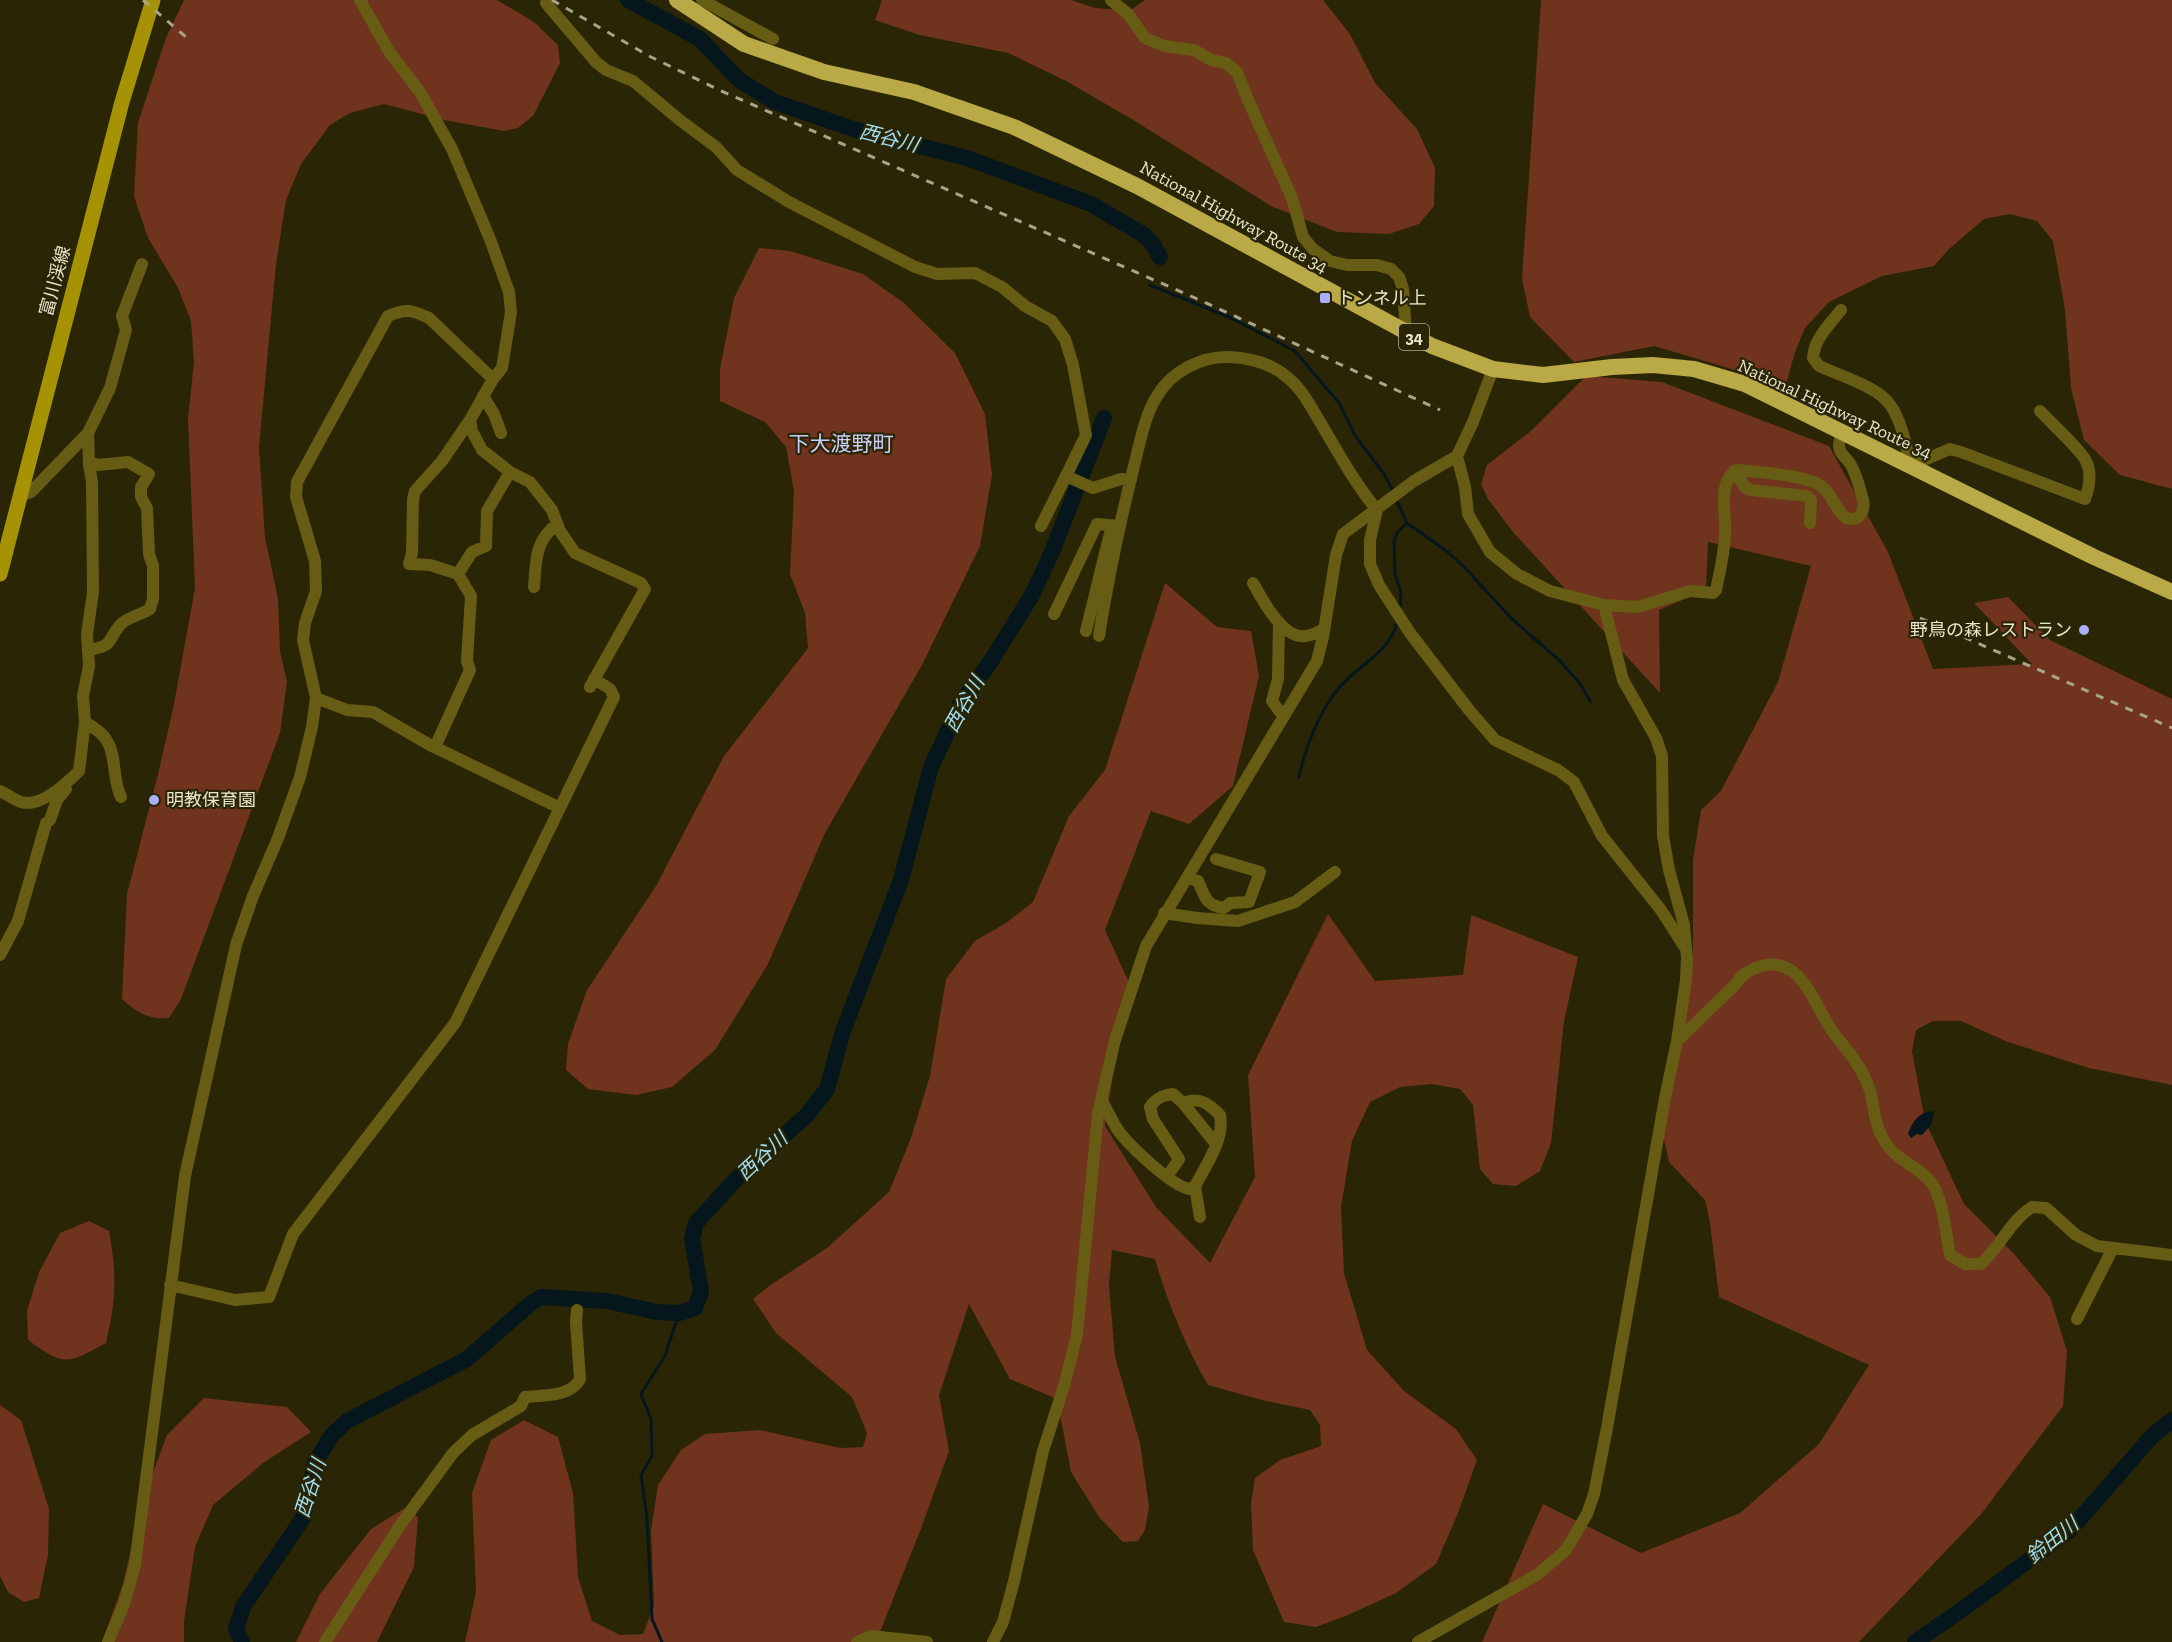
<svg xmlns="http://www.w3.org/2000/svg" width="2172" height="1642" viewBox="0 0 2172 1642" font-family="'Zilla Slab','Noto Sans JP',serif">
<rect width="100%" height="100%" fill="#2a2505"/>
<path fill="#70331d" d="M184,0H497L534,22L558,45L560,63L533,116L518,128L504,131L444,120L384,104L350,113L330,125L301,164L286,200L276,264L259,447L265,537L278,599L280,652L287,682L280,733L181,999L169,1018C149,1020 136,1012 122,999L127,894L158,774L173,709L195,588L188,418L194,362L191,321L178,288L148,238L134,196L138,123L166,38Z
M882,0H1071L1095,8L1129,11L1145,0H1323L1350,34L1375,83L1417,129L1435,168L1434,206L1419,224L1389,234L1337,232L1273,207L1130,118L1066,81L1008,53L920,35L875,20Z
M1541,0H2172V489L2120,475L2084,440L2071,388L2065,310L2053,241L2037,221L2010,214L1984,219L1948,250L1934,266L1882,276L1829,302L1805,328L1795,352L1786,385L1654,346L1574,362L1530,317L1522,279Z
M759,248L790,251L863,274L904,303L955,353L985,414L992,475L980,546L922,665L825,833L768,964L715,1050L672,1087L636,1095L588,1089L566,1070L568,1044L587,990L656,886L724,756L808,648L805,613L790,574L794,491L786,447L765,422L720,401V369L734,298Z
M1586,376L1662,382L1829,446L1888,552L1933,669L2032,664L1974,603L2008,597L2050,640L2172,699V1085L2089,1068L2008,1042L1961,1021H1933L1916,1030L1912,1051L1925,1121L1964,1204L2015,1255L2050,1297L2067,1351L2063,1406L1982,1513L1859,1642H1482L1543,1504L1641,1553L1740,1513L1819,1444L1869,1365L1719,1297L1710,1223L1705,1200L1669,1162L1658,1115L1676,1050L1693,958V860L1701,810L1721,791L1778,682L1811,566L1708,542L1706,590L1659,610L1660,693L1513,532L1488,499L1481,484L1487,465L1531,431Z
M1165,583L1217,627L1251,631L1259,676L1233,786L1189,824L1151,811L1105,930L1133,991L1116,1056L1105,1126L1156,1207L1210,1263L1255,1177L1248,1075L1328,914L1375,981L1463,975L1471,915L1578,957L1564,1022L1551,1143L1540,1171L1516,1186L1493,1184L1480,1169L1473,1105L1460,1089L1432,1084L1400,1087L1370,1102L1352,1141L1341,1207L1344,1273L1367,1350L1404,1391L1456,1429L1477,1460L1458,1513L1436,1564L1396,1593L1348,1615L1316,1627L1284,1622L1253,1550L1251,1503L1255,1478L1280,1460L1321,1446L1320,1425L1310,1410L1262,1400L1208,1385C1185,1345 1168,1304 1155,1259L1112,1250L1109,1285L1115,1357L1140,1443L1149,1507L1145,1530L1138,1541L1123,1542L1099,1517L1071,1472L1057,1399L1010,1379L969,1304L939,1395L949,1451L922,1526L880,1632V1642H465L476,1592L472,1493L491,1440L524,1420L558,1437L573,1493L578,1577L592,1621L620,1635L643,1634L654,1606L651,1531L658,1485L681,1450L705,1434L760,1430L840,1448L863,1447L867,1433L852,1397L776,1333L753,1299L769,1286L827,1248L889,1192L911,1138L930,1076L946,979L975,941L1006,923L1033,902L1069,816L1105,770Z
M89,1221L109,1231C117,1275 116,1300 106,1343C67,1364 65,1367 28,1340L27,1311L39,1272L60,1233Z
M204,1398L287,1407L311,1432L263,1463L213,1505L195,1547L184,1621V1642H102L123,1584L141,1505L167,1435Z
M0,1405L21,1420L49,1509L48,1555L39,1598L24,1602L8,1592L0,1576Z
M408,1506L418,1518L414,1567L377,1642H296L320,1594L371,1529Z"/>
<path fill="#05171d" d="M1932,1111L1934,1113L1931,1125L1922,1135L1917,1134L1911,1138L1908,1134C1912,1122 1918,1113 1932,1111Z"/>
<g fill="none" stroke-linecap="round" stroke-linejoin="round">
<path stroke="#05171d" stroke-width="3" d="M1150,285L1231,318L1295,351L1339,403L1356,437L1384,474L1394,493
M1396,499L1407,523L1448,552L1467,570L1511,618L1560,661L1581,685L1590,701
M1400,610L1401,592L1395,575L1394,541L1397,533L1407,523
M1299,777C1306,747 1319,712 1339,688C1358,665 1389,653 1397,623
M662,1642L652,1619L647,1518L641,1475L652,1456L651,1419L641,1394L665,1356L679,1313"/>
<path stroke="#05171d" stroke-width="16" d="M628,0L700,39L739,80L775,102L856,130L967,158L1091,204L1144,235L1152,243L1160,257
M242,1642L236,1629L243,1607L303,1518L315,1463L331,1436L347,1421L467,1359L530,1304L541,1297L607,1301L657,1312L679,1313L695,1308L701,1292L692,1238L696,1223L739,1176L807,1115L827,1089L843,1031L901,880L931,767L961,703L991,661L1032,595L1052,552L1104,418
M1915,1642L1967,1606L2071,1529L2153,1435L2172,1420"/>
<path stroke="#675c13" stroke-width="12" d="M360,0L390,53L420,92L452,149L490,239L509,292L511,312L502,368L493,379L470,420L472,431L482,450L510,472L530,482L552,510L560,531L575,553L641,583L645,589L590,687
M548,0L546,3L596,62L606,70L633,81L681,121L716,147L737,170L789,202L915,267L937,274L975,273L1002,287L1025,306L1052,321L1065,339L1073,365L1086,435L1066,476
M702,0L773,39
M1111,0L1128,14L1145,38L1164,46L1194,50L1211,60L1226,63L1237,72L1248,100L1292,198L1303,237L1313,249L1330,261L1347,265H1377L1391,269L1399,277L1403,289L1406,333
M1841,310C1829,325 1814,339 1813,358L1819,366C1837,374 1873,386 1886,400C1900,414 1907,447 1910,466L1950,449L1961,452L2085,499C2089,488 2092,473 2086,461C2081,450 2050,422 2040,411
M483,396L494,414L501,433
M1734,471L1745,487L1750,490L1807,496L1811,500L1810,523
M19,496L31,492L88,433L110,388L126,330L122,316L142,264
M1377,510L1370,540V564L1379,585L1410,633L1469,710L1495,740L1558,770L1574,782L1602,836L1661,910L1684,946
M1041,526L1066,476L1093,488L1121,479L1131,480
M458,574L430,565L409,564L412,553L413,499L415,491L442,461L470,420
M1253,583C1262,599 1281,635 1301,636C1309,637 1317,633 1324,629
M534,587C536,560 535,541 557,524
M1604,605L1638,607L1690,591L1713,593L1716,590C1720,572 1724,554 1725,535C1727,516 1716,482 1737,470C1761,473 1799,474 1820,485C1832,492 1838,517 1849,519C1861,520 1865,510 1863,500C1860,488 1857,476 1851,465C1847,458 1839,454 1839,446C1839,441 1841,436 1843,432
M1054,614L1097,524L1119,526
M1279,622L1278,679L1272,701L1283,716
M1086,631L1112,525
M1099,636C1108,578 1120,522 1134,466C1140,443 1144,417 1157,396C1171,372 1201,356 1229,357C1251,358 1272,363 1288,378C1302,389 1311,407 1320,422C1338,452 1355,484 1377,510
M88,650C114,646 106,642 120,625C127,617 141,615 150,609L153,599V566L149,554L147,508L141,497V487L149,474L128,462L98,465L89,462
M316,698L347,710L373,712L430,745L560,808
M85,722C93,727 103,733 107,741C117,757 112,779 121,797
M435,747L470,670L467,661L471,596L458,574L472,552L486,546L487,511L510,472
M0,791C7,794 14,800 21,802C40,808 67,783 79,771L85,722L83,696L89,666L87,634L93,592L92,482L89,465L88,433
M1187,878L1198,881C1205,897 1206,906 1224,908L1230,903L1249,902L1260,872L1216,859
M1164,913L1197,918L1238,921L1295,902L1335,872
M0,955L18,921L46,823L50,820L57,800L66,789
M1677,1041L1736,984C1740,975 1752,969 1761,966C1772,963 1783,965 1792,971C1811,985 1819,1013 1833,1032C1847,1051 1859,1062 1868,1085C1874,1099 1873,1116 1879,1130C1892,1162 1910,1159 1930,1181C1943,1196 1946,1235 1950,1255L1965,1264H1981C2000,1247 2010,1221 2032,1207L2046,1208L2076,1235L2097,1246L2172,1255
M1102,1101C1108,1111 1113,1124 1120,1133C1133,1149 1171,1185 1189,1189L1195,1186C1206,1165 1225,1139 1220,1115C1209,1104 1199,1096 1183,1103L1216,1144
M1167,1177L1179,1159L1153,1119L1150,1107C1156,1098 1163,1095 1173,1094L1183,1103
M1195,1186L1200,1217
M170,1285L235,1300L269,1297L293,1234L455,1023L614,697L610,689L594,679
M2077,1319L2113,1248
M108,1642L124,1604L135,1565L185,1176L236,945L253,896L278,838L300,777L312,727L316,698L303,640L305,623L316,591L315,561L296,497L297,482L388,316C406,308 412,310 429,318L493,379
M325,1642L401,1524L453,1453L472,1435L521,1406L525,1397C543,1395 571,1397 580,1379L576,1322L577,1310
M857,1642L871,1636L927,1642
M993,1642L1003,1622L1014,1581L1043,1451L1064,1386L1077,1335L1098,1113L1115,1040L1146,946L1317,661L1323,637L1336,555L1343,534L1414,481L1457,456L1473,422L1493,369
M1418,1642L1538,1574L1566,1550L1587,1514L1594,1494L1607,1428L1665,1098L1677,1041L1686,980L1687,958L1684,925L1669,870L1663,836L1662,756L1656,738L1623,680L1604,605L1550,591L1517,574L1490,552L1468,514L1465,487L1457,456"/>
<path stroke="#a59305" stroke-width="15" d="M0,574L122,102L153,0"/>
<path stroke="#b9a947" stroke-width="16" d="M677,0L744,44L824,72L914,92L1014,127L1137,186L1432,346L1493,369L1543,375L1612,367L1653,365L1694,369L1745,384L2094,557L2172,592"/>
<path stroke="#a9a58b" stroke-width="3" stroke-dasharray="8 8" stroke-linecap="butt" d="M143,0L186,37
M552,0L649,56L719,90L1193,297L1440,410
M1920,618L2172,728"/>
</g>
<g fill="#aab0fb" stroke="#2a2505" stroke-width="2">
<rect x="1319" y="292" width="12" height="12" rx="3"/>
<circle cx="2084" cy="630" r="6"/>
<circle cx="154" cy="800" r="6"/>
</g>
<g text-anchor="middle" stroke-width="4.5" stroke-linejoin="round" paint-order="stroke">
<rect fill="#2a2505" stroke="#b0ab92" stroke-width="1.5" x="1399" y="324" width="30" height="26" rx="4.5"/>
<g font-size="16" font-weight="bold" fill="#e9e5cf">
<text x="1414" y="343">34</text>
</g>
<g font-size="18" fill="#e9e5cf" stroke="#2a2505">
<text transform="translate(1234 217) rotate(29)" y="6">National Highway Route 34</text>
<text transform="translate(55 281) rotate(-75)" y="6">富川渓線</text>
<text transform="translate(1835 409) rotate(25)" y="6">National Highway Route 34</text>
</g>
<g font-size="18" fill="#e9e5cf" stroke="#2a2505" text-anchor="start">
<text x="1337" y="304">トンネル上</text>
<text x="2072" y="636" text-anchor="end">野鳥の森レストラン</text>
<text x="166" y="806">明教保育園</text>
</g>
<g font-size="20" font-style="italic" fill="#a0ddf1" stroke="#2a2505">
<text transform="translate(889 138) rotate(14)" y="7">西谷川</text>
<text transform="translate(964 704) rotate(-61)" y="7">西谷川</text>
<text transform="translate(762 1156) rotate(-43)" y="7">西谷川</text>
<text transform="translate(310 1488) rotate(-72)" y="7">西谷川</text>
<text transform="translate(2052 1540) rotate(-39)" y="7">鈴田川</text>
</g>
<g font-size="21" fill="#cacefa" stroke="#2a2505">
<text x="841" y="451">下大渡野町</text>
</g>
</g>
</svg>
